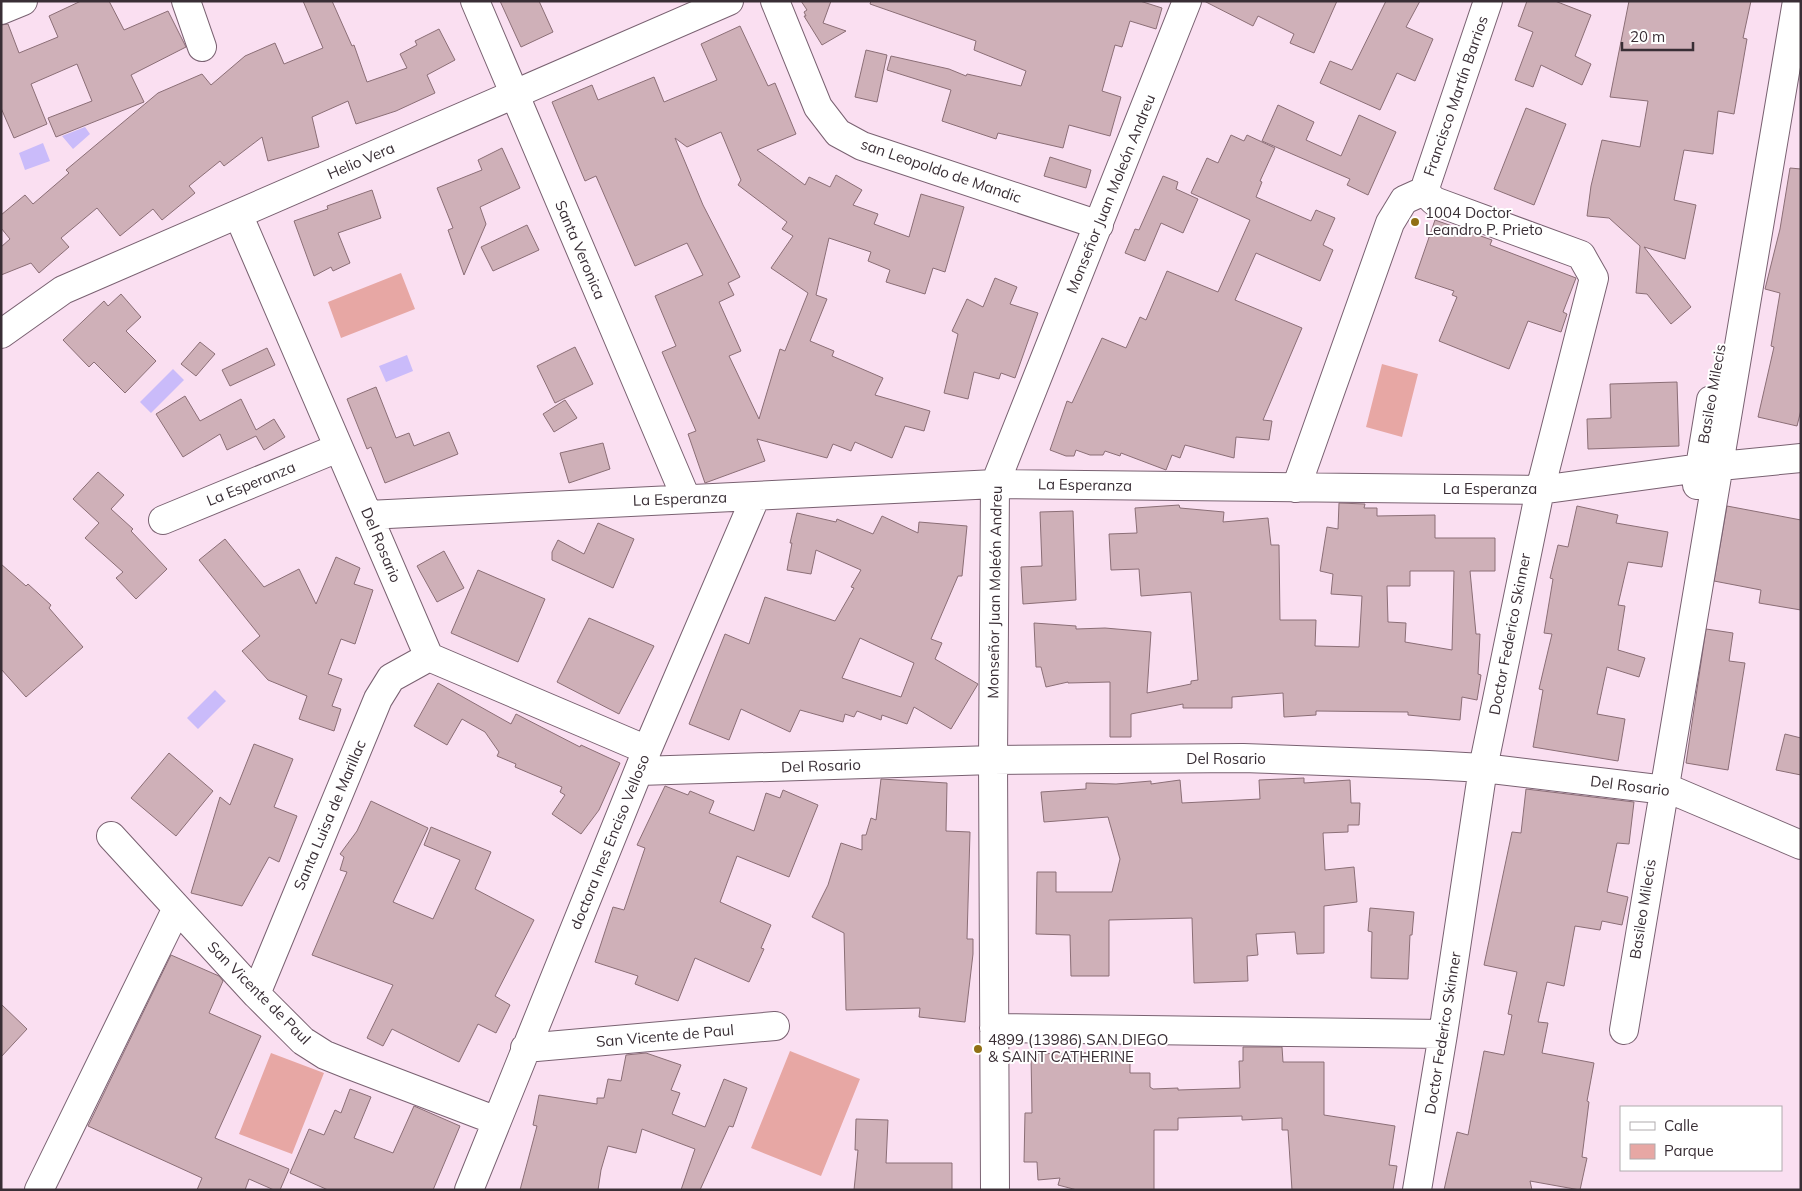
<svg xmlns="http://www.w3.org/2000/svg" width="1802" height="1191" viewBox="0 0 1802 1191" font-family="Mulish,sans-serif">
<rect width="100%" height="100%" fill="#fadff1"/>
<path fill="#e7a7a4" d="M401,273L415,309L341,338L328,302Z
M1382,364L1418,374L1402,437L1366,427Z
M790,1051L860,1079L821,1176L751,1148Z
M271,1053L324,1073L292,1154L239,1134Z"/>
<path fill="#cabbfa" d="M85,127L90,134L73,149L62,136Z
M43,143L50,161L25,170L19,153Z
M407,355L413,371L386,382L379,366Z
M173,369L184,380L151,413L140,402Z
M215,690L226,701L198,729L187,718Z"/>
<path fill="#cfb0b8" stroke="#8b6e76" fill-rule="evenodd" d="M81,1H109L124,30L168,11L186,47L131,75L144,102L56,137L48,118L92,101L77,64L31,84L47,124L14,138L1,108V25L8,24L19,53L58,37L49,16Z
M303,1H332L352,46L354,45L367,82L407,68L400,54L417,45L415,41L439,29L455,60L427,75L435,93L396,111L356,124L348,101L312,117L319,147L268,161L262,137L224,166L220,161L189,186L195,193L162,220L153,209L120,236L97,208L61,238L69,247L39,273L31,263L1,275V247L10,239L1,228V215L25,195L33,204L69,173L66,170L158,93L202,74L211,85L245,56L275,43L284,64L323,48Z
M500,1H539L553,32L521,47Z
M801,1H831L823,23L846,31L822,45L804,16H806L804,12L807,10Z
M871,1H1140L1162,8L1156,29L1130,21L1122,47L1115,45L1102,91L1121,97L1110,136L1069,125L1063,148L998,133L996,139L942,121L951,90L887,70L891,56L949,69L966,76L967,74L1021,86L1026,71L974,50L976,41L870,4Z
M1204,1H1337L1314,53L1290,43L1294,34L1258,16L1253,26Z
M1386,1H1420L1406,27L1433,39L1415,81L1397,73L1380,110L1320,83L1330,61L1352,70Z
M1527,1H1555L1591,15L1575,56L1591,64L1582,85L1541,65L1533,87L1515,80L1533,32L1518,26Z
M1629,1H1751L1743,38L1747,39L1734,114L1718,111L1713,154L1684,150L1674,200L1696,205L1685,259L1644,247L1691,307L1671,324L1647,294L1636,293L1640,246L1609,218L1587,216L1591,186L1602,140L1640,147L1648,101L1610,97Z
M740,26L768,86L775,83L796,134L757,150L805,185L809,177L830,187L836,175L862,190L853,205L878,214L874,224L909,237L921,194L964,207L945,272L933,268L925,294L886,282L890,270L868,261L871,252L829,238L816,295L827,299L810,341L834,351L832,356L883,378L875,395L930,411L924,431L905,426L892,458L855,442L851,451L833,444L827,458L757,439L765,461L705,483L688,434L696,431L662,352L676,346L655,296L703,275L687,243L635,266L596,176L585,181L552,102L592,85L598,100L654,77L664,102L717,80L701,44ZM721,132L741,180L738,185L787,222L782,229L793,236L771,268L808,293L785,351L780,349L759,419L729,356L741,351L719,302L734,295L728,283L740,277L703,205L675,138L687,147Z
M866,50L887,55L877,102L855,97Z
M1278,105L1314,122L1306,140L1341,156L1359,115L1396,132L1368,195L1347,185L1350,179L1262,141Z
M1526,108L1566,124L1534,205L1494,189Z
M1231,135L1244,141L1247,135L1275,148L1260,181L1262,182L1256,197L1311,221L1316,210L1335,218L1323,245L1333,250L1320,281L1256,253L1235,300L1302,328L1263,420L1272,421L1269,440L1236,437L1234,458L1185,445L1180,458L1172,455L1166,470L1121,453L1120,456L1105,451L1103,455H1090L1076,450L1074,456H1066L1050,450L1067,401L1072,403L1102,338L1126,348L1140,317L1146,320L1167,271L1218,292L1250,220L1191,193L1207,158L1218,163Z
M502,148L520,188L480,207L486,224L464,275L448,230L453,228L437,188L482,170L478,160Z
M1050,157L1091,170L1086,188L1044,176Z
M1790,168L1801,169V410L1797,426L1758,417L1774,347L1771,346L1780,293L1765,289L1780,229Z
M1163,176L1178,182L1176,189L1198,199L1183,233L1161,223L1145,261L1125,253L1135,229L1139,230Z
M372,190L381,218L338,233L350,263L333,271L331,267L314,276L294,221L328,209L327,206Z
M1435,220L1492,240L1490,245L1576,278L1563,312L1567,314L1561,332L1528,321L1509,369L1439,341L1457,297L1452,295L1454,291L1415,278Z
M527,225L539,250L493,271L481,247Z
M995,278L1017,287L1010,304L1038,313L1015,378L1001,373L999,379L974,372L968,399L944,393L958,334L952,331L967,299L983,307Z
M121,294L141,317L126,331L156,361L125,393L94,362L89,367L63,340L104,301L108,306Z
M200,342L215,354L196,376L181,364Z
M575,347L593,384L555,403L537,366Z
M267,348L275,365L230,386L222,370Z
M1677,382L1679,446L1588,449L1587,419L1611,418L1610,384Z
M376,387L396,438L409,433L414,446L449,432L458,454L385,483L371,447L367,449L347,399Z
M185,396L200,421L241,399L256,430L274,419L285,437L264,450L256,436L227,450L220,434L183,457L156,414Z
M565,400L577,418L554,432L543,414Z
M603,443L610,469L569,483L560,453Z
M98,472L124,495L111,509L133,529L131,531L167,569L136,599L116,578L123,572L85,538L99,523L73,499Z
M1339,503L1365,504L1364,508H1377V516L1435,515V538H1495V571H1470L1476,634H1480L1478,674L1481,675L1477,700L1462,697L1460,720L1408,715V712L1316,711V715L1284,717L1283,693L1232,697V708H1183V704L1131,714V737H1110V682L1068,683V682L1046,687L1041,667H1036L1034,623L1076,626V629L1105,628L1151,632L1147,693L1191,684V681L1198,680L1191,592L1141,596L1139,569L1111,570L1109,534L1137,533L1135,508L1179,505L1180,508L1224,512L1223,522L1268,518L1271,545H1279L1280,620H1316L1315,646L1359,647L1362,596L1331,594L1333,574L1320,571L1327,527L1338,529ZM1410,571H1454L1452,650L1405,642L1406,623L1388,622L1387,586H1410Z
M1577,506L1618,515L1616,523L1668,532L1662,567L1628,562L1618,605L1625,606L1618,650L1645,658L1639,677L1607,667L1597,714L1625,719L1618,761L1533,747L1543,690L1539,689L1552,634L1544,633L1553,579L1550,578L1558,545L1568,547Z
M1727,506L1801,520V610L1759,603L1761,590L1714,581Z
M1073,511L1076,600L1023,604L1021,567L1042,566L1040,512Z
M797,513L836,522L837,519L873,534L882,516L918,533L919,522L967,526L962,576H958L931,639L942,643L935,659L978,684L951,729L914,707L907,724L882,715L881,720L857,711L854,717L845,714L843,722L800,710L790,732L741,709L729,740L689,724L725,634L749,644L765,597L835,621L854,588L851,587L861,570L816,550L811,574L787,570L792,543H790ZM860,638L914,663L901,697L842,678Z
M598,523L634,539L613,588L552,560V552L558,540L584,554Z
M225,539L264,587L299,569L316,604L336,557L360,568L354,584L373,590L355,644L341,639L328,674L342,679L332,706L341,709L334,731L299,719L307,696L268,680L242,651L260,636L199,560Z
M444,551L464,588L437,602L417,566Z
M1,564L26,586L28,584L51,605L49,608L83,647L26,697L1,669Z
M478,570L545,599L518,662L451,633Z
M589,618L654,646L619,714L557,682Z
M1706,629L1733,633L1729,661L1745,663L1728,770L1686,763Z
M438,683L511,724L516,714L580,747L581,745L620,763L599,810L581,834L552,814L565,795L560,792L562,787L515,767L516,764L497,756L499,752L485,732L462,719L447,745L414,726Z
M1785,734L1801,738V775L1776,770Z
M254,744L293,759L274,807L297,816L279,862L269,857L242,906L191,893L220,797L230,805Z
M169,753L213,791L176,836L131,798Z
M1304,778V783L1350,780L1351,803H1360L1359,825H1348V832L1323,833L1325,870L1354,867L1357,902L1324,906V953L1297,954L1295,932L1256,934L1258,955L1247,956L1248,981L1194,983L1192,918L1109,920V976H1071L1070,935L1036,934L1037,872H1056V892H1112L1120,859L1108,817L1044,822L1041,792L1086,789V783L1116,784L1151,781V784L1180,780L1182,803L1260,799L1259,780Z
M881,779L947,783L946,831L970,832L967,939H973V954L965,1022L919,1017L920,1008L846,1010L844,933L812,917L828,885L841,843L862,850V835H866L871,818L876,820Z
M665,786L688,795L690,791L714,801L709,813L754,831L766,793L780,798L783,790L818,805L789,877L737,856L720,902L771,925L761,948L764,949L749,982L695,958L678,1001L635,984L638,976L595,962L613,907L624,910L645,848L637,845Z
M1526,789L1634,802L1629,844L1617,843L1607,892L1628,897L1622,925L1602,921L1600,930L1575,926L1564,986L1547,982L1538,1022L1548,1023L1542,1053L1594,1063L1587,1101L1589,1102L1582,1157L1587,1158L1580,1190L1530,1181L1532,1190H1444L1457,1132L1468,1135L1484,1051L1504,1055L1512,1015L1508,1014L1517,972L1484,965L1512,832L1521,833Z
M371,801L428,828L393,902L433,919L460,860L424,845L431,827L491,852L475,889L534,920L495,996L510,1005L496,1033L478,1024L459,1062L392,1029L383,1046L367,1038L393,985L312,955L347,872L340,870L344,857L340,854L357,831Z
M1370,908L1414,912L1412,935H1410L1408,979L1371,978L1372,932L1368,931Z
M171,955L219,976L223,981L209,1013L261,1036L215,1138L289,1169L280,1190H274L249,1179L245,1190H197L202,1178L88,1126Z
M1,1004L27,1029L1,1057Z
M1243,1047H1282L1283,1062H1324V1115L1395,1126L1389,1165L1397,1166L1393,1190H1292L1288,1130H1282V1118L1242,1120V1116L1178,1118V1130H1154V1190H1077L1058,1185L1060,1178L1038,1180L1037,1162H1024L1025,1113H1032L1031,1054L1130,1052V1073H1150V1087L1153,1089L1178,1088V1090L1240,1088L1239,1061H1243Z
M646,1053L681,1065L671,1090L680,1093L672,1114L705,1127L724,1079L747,1088L733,1127L729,1126L700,1190H681L695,1149L642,1129L636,1153L608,1146L601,1170L598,1190H520L537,1126L533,1125L539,1095L597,1104V1098H604L608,1079L621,1081L626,1055Z
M350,1089L371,1097L354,1138L393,1153L414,1106L460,1126L433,1190H328L290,1173L309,1129L324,1135L335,1110L341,1113Z
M856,1119L888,1120L886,1163H952V1190H854L858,1150H855Z"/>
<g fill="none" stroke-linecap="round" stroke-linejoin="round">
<g stroke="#796171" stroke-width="30">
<path id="minor" d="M186,1L202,47
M475,1L686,498
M775,1L818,107L838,133L862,146L1099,225
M1,10L23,1
M1424,191L1488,1
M238,214L429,657L647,750
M1,334L63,290L729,1
M1697,485L1711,400
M1296,488L1390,223L1404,200L1424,191
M368,515L995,484L1540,490L1700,468L1801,458
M163,520L338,448
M639,771L993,760L1243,758L1429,765L1483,768L1674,791L1801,845
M111,836L256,994L303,1041L325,1055L350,1065L497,1121
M256,994L378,699L391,678L429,657
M994,1028L1443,1034
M1624,1030C1679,686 1740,344 1797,1
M525,1048L775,1026
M39,1190L177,908
M469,1190L647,750L756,496
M995,1190L993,760L995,484L1187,1
M1417,1190L1443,1034L1483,768L1540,490L1594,278L1581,255L1434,201L1424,191"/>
</g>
<use href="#minor" stroke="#fff" stroke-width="28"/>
</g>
<g fill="#907015" stroke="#fff" stroke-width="2">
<circle cx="1415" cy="222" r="5"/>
<circle cx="978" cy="1049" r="5"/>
</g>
<g text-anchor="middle" stroke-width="4" stroke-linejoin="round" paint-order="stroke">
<g font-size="15" fill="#392e35" stroke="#fff">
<text transform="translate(1456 96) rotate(-71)" y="5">Francisco Martín Barrios</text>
<text transform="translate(361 161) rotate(-23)" y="5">Helio Vera</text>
<text transform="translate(941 171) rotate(19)" y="5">san Leopoldo de Mandic</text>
<text transform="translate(1111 194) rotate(-68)" y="5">Monseñor Juan Moleón Andreu</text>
<text transform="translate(580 250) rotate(67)" y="5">Santa Veronica</text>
<text transform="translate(1712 394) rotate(-80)" y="5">Basileo Milecis</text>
<text transform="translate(251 484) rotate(-22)" y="5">La Esperanza</text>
<text transform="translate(1085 485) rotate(1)" y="5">La Esperanza</text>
<text x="1490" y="494">La Esperanza</text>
<text transform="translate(680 499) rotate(-2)" y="5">La Esperanza</text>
<text transform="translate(381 545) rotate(67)" y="5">Del Rosario</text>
<text transform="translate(995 592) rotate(-89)" y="5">Monseñor Juan Moleón Andreu</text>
<text transform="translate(1510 634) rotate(-79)" y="5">Doctor Federico Skinner</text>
<text x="1226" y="764">Del Rosario</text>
<text transform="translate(821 766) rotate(-2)" y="5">Del Rosario</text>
<text transform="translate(1630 786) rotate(7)" y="5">Del Rosario</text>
<text transform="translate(330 815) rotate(-67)" y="5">Santa Luisa de Marillac</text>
<text transform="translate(610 842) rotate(-68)" y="5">doctora Ines Enciso Velloso</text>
<text transform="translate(1643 909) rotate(-81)" y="5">Basileo Milecis</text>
<text transform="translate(259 993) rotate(45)" y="5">San Vicente de Paul</text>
<text transform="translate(1443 1033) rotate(-81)" y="5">Doctor Federico Skinner</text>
<text transform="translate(665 1036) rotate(-5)" y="5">San Vicente de Paul</text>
</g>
<g font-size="15" fill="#392e35" stroke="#fff" text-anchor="start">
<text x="1425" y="218">1004 Doctor<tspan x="1425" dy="17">Leandro P. Prieto</tspan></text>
<text x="988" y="1045">4899 (13986) SAN DIEGO<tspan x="988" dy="17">&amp; SAINT CATHERINE</tspan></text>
</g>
</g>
<rect width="1802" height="1191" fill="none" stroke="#392e35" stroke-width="5"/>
<rect x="1620" y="1106" width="162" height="65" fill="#ffffff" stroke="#b0abae"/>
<rect x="1630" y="1122" width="25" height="8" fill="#ffffff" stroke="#b0abae"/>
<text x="1664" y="1131" font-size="15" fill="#392e35">Calle</text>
<rect x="1630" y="1144" width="25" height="15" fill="#e7a7a4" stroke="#b0abae"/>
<text x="1664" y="1156" font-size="15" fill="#392e35">Parque</text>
<path d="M1622 42v8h71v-8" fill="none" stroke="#392e35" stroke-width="2.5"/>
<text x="1630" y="42" font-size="15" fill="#392e35" stroke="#ffffff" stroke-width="4" paint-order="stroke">20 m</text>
</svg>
